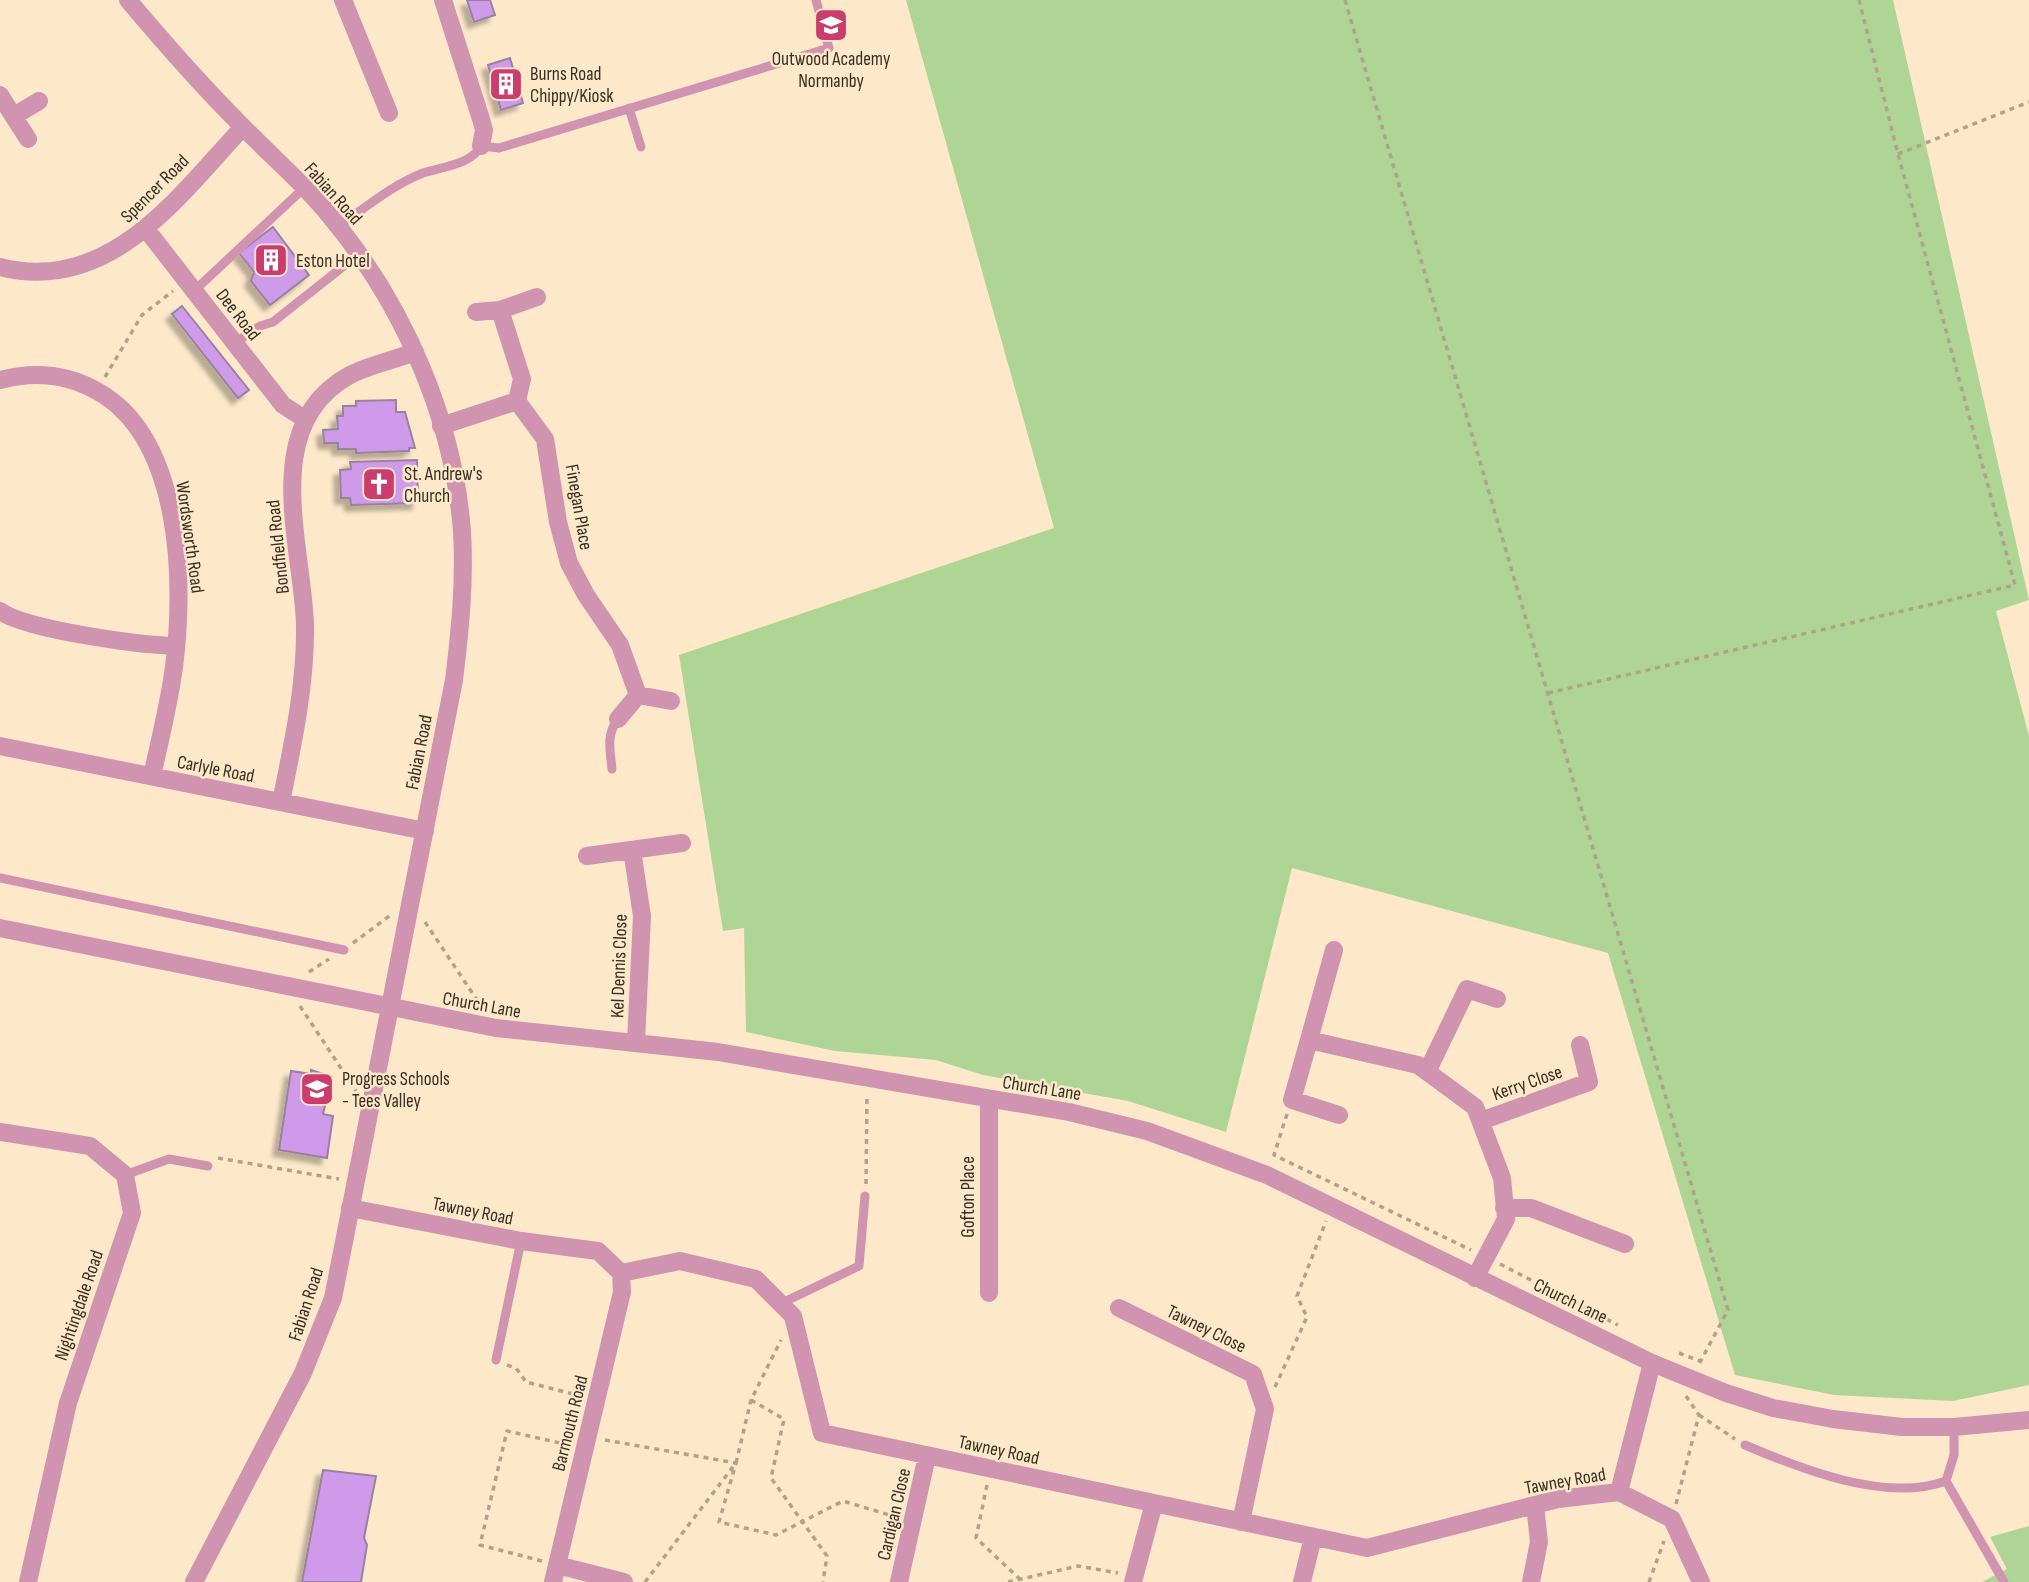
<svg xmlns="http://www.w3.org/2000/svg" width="2029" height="1582" viewBox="0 0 2029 1582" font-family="'Sofia Sans Condensed',sans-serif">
<defs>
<filter id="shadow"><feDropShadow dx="-6" dy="6" stdDeviation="2" flood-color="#0004"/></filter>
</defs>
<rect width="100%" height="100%" fill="#fee8ca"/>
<path fill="#aed595" d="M906,0H1893L2029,600L1996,611L2029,736V1385L1953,1401L1834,1395L1735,1375L1608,953L1292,868L1226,1132L1128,1101L983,1075L936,1060L835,1051L746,1032L744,928L723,931L679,655L1054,528Z
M2029,1526V1582H1982L2007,1569L1990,1537Z"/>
<path fill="#d09aea" stroke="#96839f" stroke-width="2" filter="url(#shadow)" d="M467,0H490L495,15L474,22Z
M510,58L523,103L501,110L488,65Z
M273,227L309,275L270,305L251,281L254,272L239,253Z
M182,306L249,390L238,398L172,314Z
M396,400V412H405L415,448H409V451L356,453V449H338V443H324L323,430L338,429L337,416H343V406H356V401Z
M417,460L418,503L351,505L350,498H341L340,470L351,469L350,462Z
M311,1070L332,1077L323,1114L333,1116L327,1158L279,1150L291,1071L311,1074Z
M323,1470L376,1476L364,1538L367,1545L361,1582H302Z"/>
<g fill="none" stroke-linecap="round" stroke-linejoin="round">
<path stroke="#b3a28b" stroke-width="3.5" stroke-dasharray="5 5" stroke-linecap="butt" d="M1345,0L1728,1310L1698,1366
M1898,154L2029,102
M105,377L142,315L173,291
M1548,693L2015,585L1898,154L1859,0
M425,922L483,1009
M353,943L392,914
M309,972L329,959
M300,1006L356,1091
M1287,1114L1274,1155L1471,1250
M218,1158L339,1179
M866,1184L867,1094
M1500,1264L1618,1325
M1679,1353L1700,1361
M507,1365L516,1368L526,1382L581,1396
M1275,1387L1307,1317L1297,1296L1326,1221
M751,1400L784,1419L771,1478L827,1556L823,1582
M1699,1415L1735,1439
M605,1440L736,1463L719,1522L776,1535L843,1501L896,1517
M987,1485L976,1538L1023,1582
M1676,1504L1699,1415L1686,1396
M542,1561L480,1545L507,1431L569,1445
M645,1582L736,1463L751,1400L781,1340
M1008,1582L1078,1566L1118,1573
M1649,1582L1664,1541"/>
<path stroke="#d093b0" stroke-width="9" d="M629,108L641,147
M339,226C365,208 392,185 423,173C441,167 471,165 481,146L499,148L829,48L816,0
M194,291L304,188
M235,343L260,326L273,322L359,254
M612,769C610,749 606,735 618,719
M0,878L344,950
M125,1175L169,1159L208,1166
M782,1303L859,1266L865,1196
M496,1360L521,1241
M1745,1445C1801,1469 1886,1503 1946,1481L1954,1455V1427
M1946,1481L2004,1582"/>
<path stroke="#d093b0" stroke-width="18" d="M343,0L389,113
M443,0L481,119L484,130L481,146
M0,95L28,139
M14,116L39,101
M146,229L283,405L305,419
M0,267C109,295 179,196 243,127
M476,312L500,310
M0,380C34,371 67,374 97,391C182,438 185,582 174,667C169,704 160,740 152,776
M517,401L545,439L558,522L569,563L586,595L620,645L638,695L671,701
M441,426L517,401L522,379L500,310L537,297
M0,611C27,630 140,645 176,646
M618,719L638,695
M0,746L425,831
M281,802C293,743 306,684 305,624C302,543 259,424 350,375C369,365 394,360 415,352
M632,850L642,916L636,1042
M587,856L682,843
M1334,950L1309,1040L1418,1065L1475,1107L1502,1178L1506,1219L1475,1278
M1309,1040L1292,1100L1339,1115
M1427,1072L1467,989L1497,999
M989,1100V1293
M1481,1121L1589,1082L1580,1045
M0,1132L90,1146L125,1175L132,1213L68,1403L28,1582
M350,1208L521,1241L598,1251L621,1273
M1504,1208H1531L1625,1244
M621,1273L680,1261L756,1279L793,1316L822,1433L1367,1548L1558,1499L1619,1492L1652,1363
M1119,1308L1253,1374L1265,1409L1241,1522
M1619,1492L1672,1519L1701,1582
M557,1565L624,1582
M553,1582L622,1292L621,1273
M899,1582L927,1456
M1133,1582L1154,1503
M1302,1582L1313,1537
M1531,1582L1539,1542L1535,1505"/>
<path stroke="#d093b0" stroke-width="18" d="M128,0C165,44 202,86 242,126C274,159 310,189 338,226C406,311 454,422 462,532C465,582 460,631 454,680L333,1298L303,1373L194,1582
M0,928L496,1028L718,1052L1069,1112L1147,1131L1267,1175L1652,1363L1726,1393L1773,1408L1833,1419L1902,1427H1954L2029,1420"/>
</g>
<defs>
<g id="school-square" transform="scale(1.75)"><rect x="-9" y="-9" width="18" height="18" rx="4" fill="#ca3d6c" stroke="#fee8ca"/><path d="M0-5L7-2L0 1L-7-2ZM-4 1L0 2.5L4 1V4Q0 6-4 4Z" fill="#fff"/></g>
<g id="building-square" transform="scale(1.75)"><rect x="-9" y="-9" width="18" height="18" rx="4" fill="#ca3d6c" stroke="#fee8ca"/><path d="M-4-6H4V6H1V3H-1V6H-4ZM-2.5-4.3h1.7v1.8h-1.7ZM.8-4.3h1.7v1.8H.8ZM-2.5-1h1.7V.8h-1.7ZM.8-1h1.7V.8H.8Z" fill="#fff"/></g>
<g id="church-square" transform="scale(1.75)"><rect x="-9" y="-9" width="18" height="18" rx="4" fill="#ca3d6c" stroke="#fee8ca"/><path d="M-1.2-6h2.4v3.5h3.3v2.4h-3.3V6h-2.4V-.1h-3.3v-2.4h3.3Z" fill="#fff"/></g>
</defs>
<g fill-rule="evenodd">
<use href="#school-square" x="831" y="25"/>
<use href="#building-square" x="506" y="84"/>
<use href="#building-square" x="271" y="260"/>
<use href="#church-square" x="379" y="484"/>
<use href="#school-square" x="317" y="1089"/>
</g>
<g text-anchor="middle" stroke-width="5" stroke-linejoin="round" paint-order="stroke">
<g font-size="19" fill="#372f23" stroke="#fee8ca" text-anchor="start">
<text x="831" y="65" text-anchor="middle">Outwood Academy<tspan x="831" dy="22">Normanby</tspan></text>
<text x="530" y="80">Burns Road<tspan x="530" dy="22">Chippy/Kiosk</tspan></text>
<text x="296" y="267">Eston Hotel</text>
<text x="404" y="480">St. Andrew's<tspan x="404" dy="22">Church</tspan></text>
<text x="342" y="1085">Progress Schools<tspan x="342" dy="22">- Tees Valley</tspan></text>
</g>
<g font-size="19" fill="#372f23" stroke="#fee8ca">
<text transform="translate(154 188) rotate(-45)" y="7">Spencer Road</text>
<text transform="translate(334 193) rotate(48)" y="7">Fabian Road</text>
<text transform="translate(239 314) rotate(52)" y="7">Dee Road</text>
<text transform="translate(580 507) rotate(80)" y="7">Finegan Place</text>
<text transform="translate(191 537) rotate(82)" y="7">Wordsworth Road</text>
<text transform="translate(277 547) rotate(-96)" y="7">Bondfield Road</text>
<text transform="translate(418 752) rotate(-79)" y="7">Fabian Road</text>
<text transform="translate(216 768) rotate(11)" y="7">Carlyle Road</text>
<text transform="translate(618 966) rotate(-88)" y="7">Kel Dennis Close</text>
<text transform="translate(482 1004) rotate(10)" y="7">Church Lane</text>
<text transform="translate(1527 1082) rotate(-19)" y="7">Kerry Close</text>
<text transform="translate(1042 1087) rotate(9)" y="7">Church Lane</text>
<text transform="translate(967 1197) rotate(-90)" y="7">Gofton Place</text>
<text transform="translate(473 1210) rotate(11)" y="7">Tawney Road</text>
<text transform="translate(1571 1300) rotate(26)" y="7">Church Lane</text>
<text transform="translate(305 1304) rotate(-72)" y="7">Fabian Road</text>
<text transform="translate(78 1305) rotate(-71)" y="7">Nightingdale Road</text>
<text transform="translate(1207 1328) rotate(26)" y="7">Tawney Close</text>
<text transform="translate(569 1423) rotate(-76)" y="7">Barmouth Road</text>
<text transform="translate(999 1449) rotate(12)" y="7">Tawney Road</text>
<text transform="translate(1565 1480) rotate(-10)" y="7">Tawney Road</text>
<text transform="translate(893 1514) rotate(-77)" y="7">Cardigan Close</text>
</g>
</g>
</svg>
